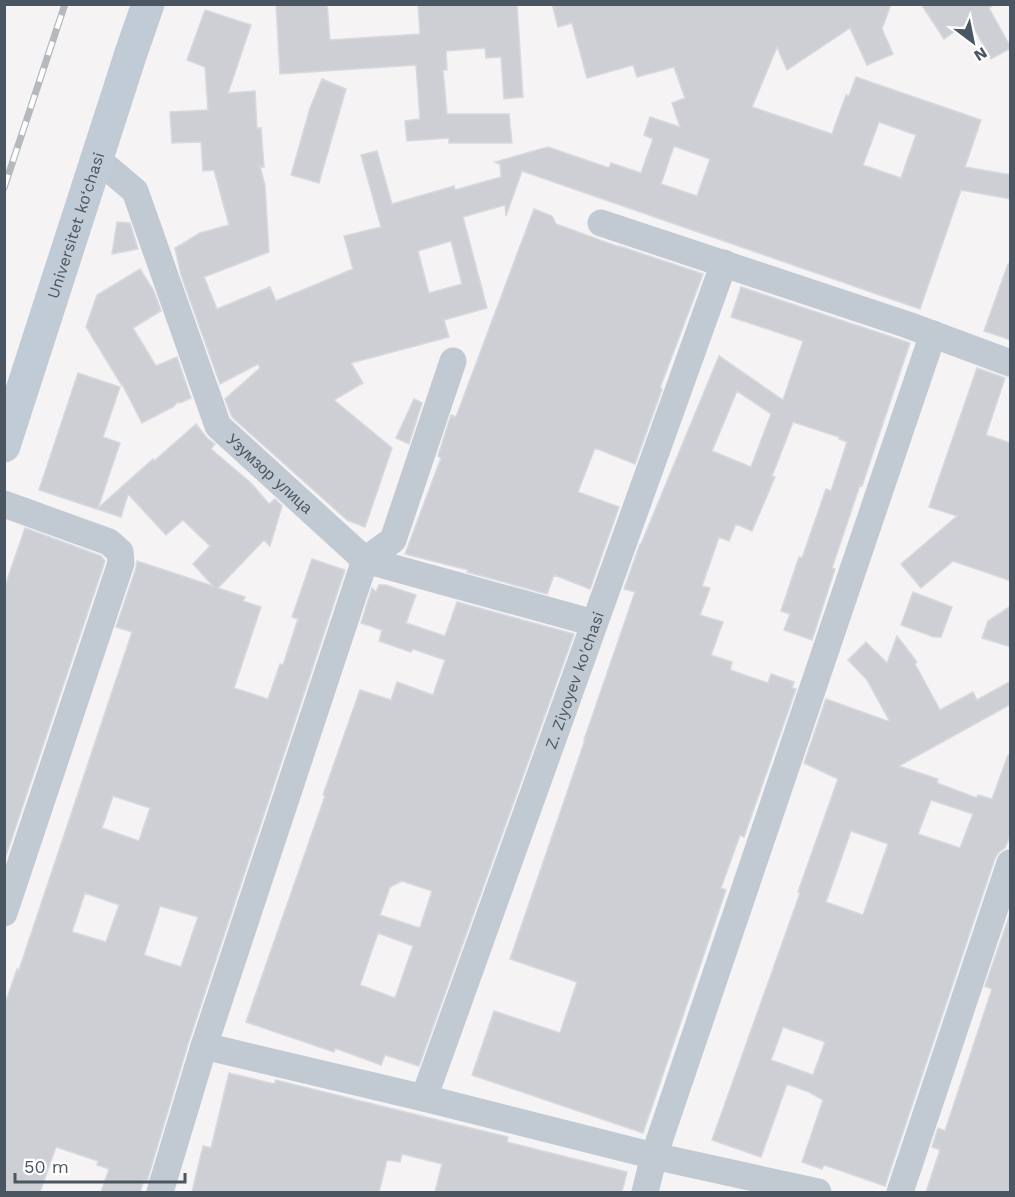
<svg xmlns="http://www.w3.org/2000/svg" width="1015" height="1197" viewBox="0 0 1015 1197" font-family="'Work Sans',sans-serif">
<rect width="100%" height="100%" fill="#f5f3f3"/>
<path fill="#cdcfd5" stroke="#d7d9de" stroke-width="1.5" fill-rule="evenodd" d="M276,4H327L330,40L420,34L418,4H517L523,97L504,99L501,57L486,58L485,48L446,51L447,70H443L447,114H509L512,143H449V138L407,141L405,121L420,119L416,65L280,74Z
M552,4H891L882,29L893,54L867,65L850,28L787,70L777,47L752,107L832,134L846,95L849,96L856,77L981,120L965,167L1011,175V199L961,190L920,309L522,171L506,216L505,205L463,217L487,308L444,320L449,337L351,363L363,383L334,400L392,448L365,527L347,520L232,417L225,399L260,368L258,364L220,384L181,275L175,248L200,233L229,225L214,170L203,171L201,142L172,143L170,112L208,110L205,67L187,60L205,10L251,25L228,93L255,91L257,128H261L264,167L260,166L265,186L269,252L204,277L217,309L270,287L276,301L353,269L344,236L381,227L361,155L377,151L392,204L454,186L455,190L501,177L500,164L495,162L548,147L609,168L611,163L641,173L653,139L644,135L650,117L680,127L672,103L685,98L674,67L637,77L633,65L587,78L572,23L558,27ZM879,122L916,135L901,178L863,165ZM674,146L710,159L697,196L661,184ZM451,241L462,284L429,293L418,251Z
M921,4H995L989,8L1011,48L991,59L970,21L944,39Z
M322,79L346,89L319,183L291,175L310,108Z
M534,209L552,216L556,224L619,247V246L703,274L660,388L662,389L635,464L595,448L578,492L619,507L590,589L554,575L547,594L467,572L468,570L405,554L441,458L438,456L451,415L456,417Z
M117,222L130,223L138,249L112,254Z
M1008,264H1011V340L984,331Z
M140,269L154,291L161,311L133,328L156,366L177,357L191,398L180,403L178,402L173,407L142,423L121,382V384L86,327L97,295Z
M741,287L910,343L862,486L860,485L832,568L835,569L812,640L784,630L790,614L781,611L799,557L802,558L826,489L831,491L847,442L839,439V437L793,422L772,476L775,477L752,531L736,524L729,541L719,537L702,586L710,588L700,615L723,622L711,655L732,662L730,670L768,683L771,674L794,682L792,688L796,689L744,837L740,835L721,888L726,890L643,1133L472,1075L494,1011L560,1033L577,982L510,959L585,740H584L635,592L624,589L640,544H641L719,356L783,400L803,341L731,317ZM737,391L771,414L751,467L712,451Z
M977,368L1005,378L986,435L1011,443V581L953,561L921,588L901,564L957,516L929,507Z
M78,373L120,387L103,437L120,443L98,508L153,459L154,461L196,424L207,438L215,444L211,449L251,483L269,504L275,499L282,506L270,546L264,540L218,588L245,597L243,601L261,607L234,688L268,699L280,664L283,665L298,619L292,617L312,559L345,570L189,1041L147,1181L144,1180L140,1192H101L109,1169L97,1165L98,1161L56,1147L40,1192H4V1007L17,969L19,970L132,632L116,627L136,568L137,561L213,586L193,564L210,546L183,520L166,535L128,494L121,517L39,490ZM113,796L150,808L139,841L102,828ZM85,893L119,905L106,942L72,932ZM160,906L198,917L181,967L144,955Z
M414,399L422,403L409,444L396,438Z
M25,528L101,556L105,561L4,862V589Z
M379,585H386L416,595L406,623L445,636L457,602L574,634L419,1066L385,1055L381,1065L335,1048L334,1052L246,1022L325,796L323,795L360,690L391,700L397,682L433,695L445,660L413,649L411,652L379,641L382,630L361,623L372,588L376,592ZM402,881L432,891L420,928L380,915L390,887ZM378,933L413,946L395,998L360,985Z
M913,592L952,607L941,637H934L901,625Z
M1011,606V647L982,638L988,621Z
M897,636L917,662L915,664L940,710L973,692L977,700L1011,681V704L899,766L938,779L937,783L977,798L978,795L992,799L1008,755H1011V833L1005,848L999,852L995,858L885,1186L824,1165L822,1169L802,1162L823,1100L809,1092L787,1084L761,1157L712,1140L800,893L798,892L838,779L804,763L826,699L890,722L867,680L848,660L866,642L887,663ZM931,800L973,814L960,848L918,834ZM851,831L888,844L863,915L826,902ZM783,1027L825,1042L813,1075L771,1060Z
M1011,911V1192H926L940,1150L932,1147L938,1128L945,1131L992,989L985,986Z
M229,1073L274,1084L276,1080L450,1123L508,1137L507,1142L627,1172L622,1192H435L442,1164L402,1154L400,1162L387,1160L379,1192H192L203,1146L211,1148Z"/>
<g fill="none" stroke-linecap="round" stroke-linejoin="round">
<g stroke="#c1cad2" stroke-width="27">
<path id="s1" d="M97,159L135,191L218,426L365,560L594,623"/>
<path d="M601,223L908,325L1010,363"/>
<path d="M4,504L109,542L120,552L121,563L4,913"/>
<path d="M204,1046L424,1098L654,1156L818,1192"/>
<path id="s2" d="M424,1098L724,263"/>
<path d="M160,1192L204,1046L365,560L393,540L453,361"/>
<path d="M645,1192L654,1156L933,334"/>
<path d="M900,1192L1010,863"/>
</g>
<path stroke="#c1cbd6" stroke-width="33" id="s3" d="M4,446L131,53L148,4"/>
<g stroke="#b5b8bd" stroke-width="7">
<path id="rail" d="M4,188L65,4"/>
</g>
<use href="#rail" stroke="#fff" stroke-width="4.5" stroke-dasharray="14" stroke-linecap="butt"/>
</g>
<g text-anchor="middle" stroke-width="4.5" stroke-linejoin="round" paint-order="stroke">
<g font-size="16" fill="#4a5661" stroke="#fff">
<text dy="6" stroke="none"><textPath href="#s3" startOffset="232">Universitet kо‘chasi</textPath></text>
<text dy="6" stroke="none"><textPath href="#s1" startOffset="369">Узумзор улица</textPath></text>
<text dy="6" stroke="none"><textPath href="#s2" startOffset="444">Z. Ziyoyev ko'chasi</textPath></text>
</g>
</g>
<rect width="1015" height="1197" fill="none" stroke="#4a5661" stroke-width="12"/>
<g transform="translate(973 42) rotate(148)" stroke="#ffffff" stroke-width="4.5" paint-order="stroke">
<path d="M0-4.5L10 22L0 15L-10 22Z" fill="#4a5661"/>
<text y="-9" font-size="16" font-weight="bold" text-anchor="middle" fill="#4a5661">N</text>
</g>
<path d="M15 1173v9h170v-9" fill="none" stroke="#4a5661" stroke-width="3"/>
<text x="24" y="1173" font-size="18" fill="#4a5661" stroke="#ffffff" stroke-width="4.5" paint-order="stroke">50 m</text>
</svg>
